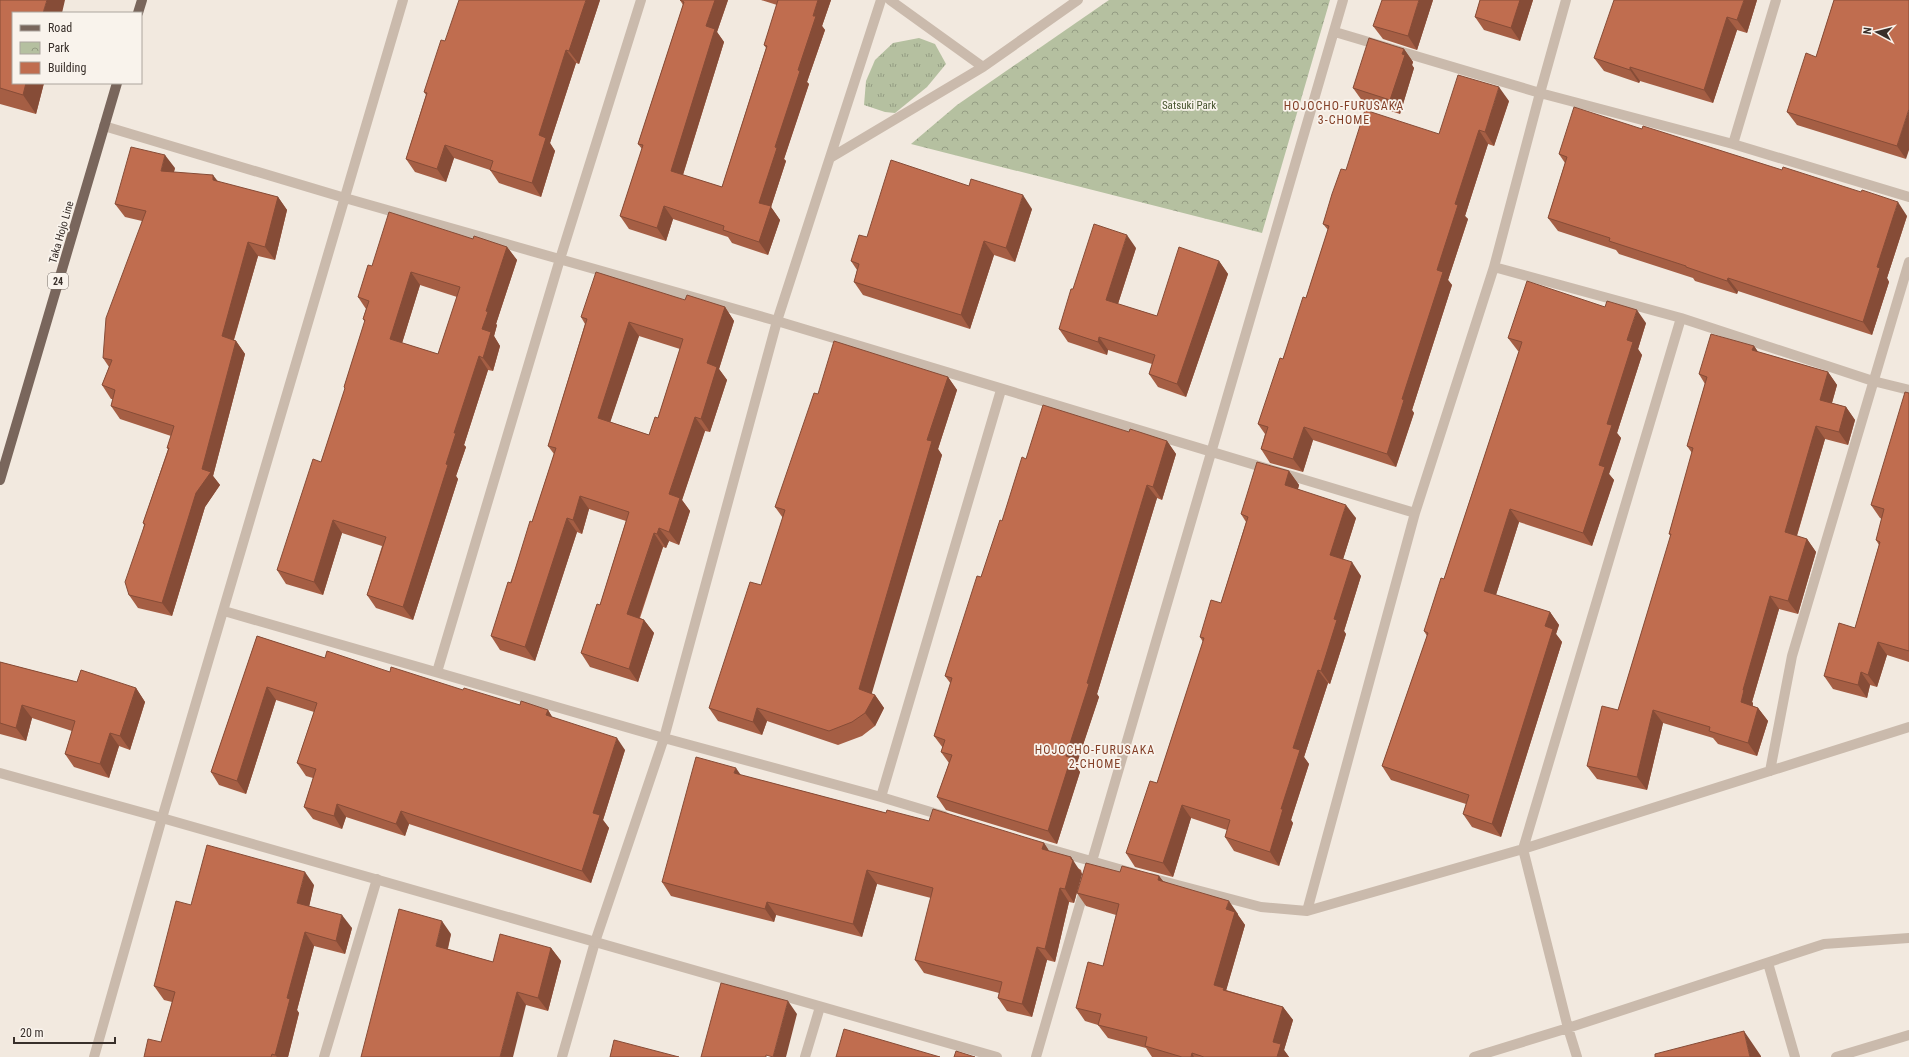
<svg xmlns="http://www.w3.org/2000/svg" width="1909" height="1057" viewBox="0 0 1909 1057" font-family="'Roboto Condensed',sans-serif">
<defs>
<pattern id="grass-tufts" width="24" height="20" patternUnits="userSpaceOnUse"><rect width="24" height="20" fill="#b5c0a0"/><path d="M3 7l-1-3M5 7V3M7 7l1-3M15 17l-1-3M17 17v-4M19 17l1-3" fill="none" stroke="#949c83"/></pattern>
<pattern id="park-crowns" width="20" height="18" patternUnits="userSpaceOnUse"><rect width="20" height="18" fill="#b5c0a0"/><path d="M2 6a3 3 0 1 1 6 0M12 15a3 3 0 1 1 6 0" fill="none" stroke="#949c83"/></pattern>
</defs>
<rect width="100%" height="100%" fill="#f2e9df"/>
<path fill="url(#grass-tufts)" d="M919,38L935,44L946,64L927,87L895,113L885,112L864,105L866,81L875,60L893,43Z"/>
<path fill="url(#park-crowns)" d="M1109,0H1330L1262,233L911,144L957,105Z"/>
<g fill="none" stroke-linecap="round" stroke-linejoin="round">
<path stroke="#cabaac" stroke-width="10" d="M890,0L983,67
M1335,32L1540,93L1733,144L1909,197
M104,126L345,198L777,321L1415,513
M1733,144L1776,0
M830,158L983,67L1078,0
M1494,267L1681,318L1873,381L1909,390
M224,611L664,738L881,797L944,816
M437,672L560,259L641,0
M1770,771L1792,656L1909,262
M881,797L1001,390
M1035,845L1133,873
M1090,868L1343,0
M1151,878L1261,907L1307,911L1523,849L1909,727
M1307,911L1415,513L1494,267L1540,93L1566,0
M1768,963L1795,1057
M94,1057L162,818L403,0
M324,1057L377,879
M562,1057L595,942L664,738L777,321L881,0
M805,1057L820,1007
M1036,1057L1085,887
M1474,1057L1568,1028L1824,944L1909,938
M1577,1057L1568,1028L1523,849L1681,318
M1836,1057L1909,1035"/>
<path stroke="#cabaac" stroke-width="10" d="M0,773L162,818L997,1057"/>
<path stroke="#79665c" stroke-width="10" d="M138,13L142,0
M0,480L117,83"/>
</g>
<path fill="#a55e44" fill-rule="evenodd" d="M0,0L13,83H44L36,114L0,104Z
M600,0L579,64L576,63L550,143L555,151L541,197L499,183L490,170L454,158L446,182L415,172L406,159L426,95L424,92L445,41Z
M680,0H728L717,32L724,42L683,175L722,187L766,48L764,45L777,5L761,0H831L822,26L825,30L807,82L809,84L784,159L786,161L771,207L780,220L768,255L732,243L728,237L673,219L666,241L629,229L620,216L642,149L638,144L683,5Z
M1433,0L1417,50L1383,39L1373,26Z
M1480,0H1533L1520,41L1484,30L1475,17Z
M1757,0L1747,33L1737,30L1713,103L1640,81L1639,83L1604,71L1594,58Z
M1834,0L1906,159L1797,125L1787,112L1816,57Z
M1404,49L1413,62L1412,65L1414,68L1400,114L1363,102L1353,88Z
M1509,101L1494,146L1488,144L1465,216L1468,219L1448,280L1452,285L1412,410L1414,413L1396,467L1313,440L1303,472L1270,463L1261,449L1265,434L1258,424L1306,298L1328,230L1323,224L1346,170L1439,134Z
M1642,129L1907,216L1887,278L1889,282L1872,335L1738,291L1737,294L1695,281L1693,278L1619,254L1616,250L1558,231L1548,218L1565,163L1559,154Z
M175,168L174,172L218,182L278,197L287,210L275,260L258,256L234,340L236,341L245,354L213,476L220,485L205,507L172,616L138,608L129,595L144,525L143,523L168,449L167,448L171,436L120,419L111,406L113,399H111L102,385L109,367L103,358L142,221L125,217L115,204Z
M1032,209L1015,262L994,255L970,329L863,295L854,282L857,270L851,261L867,237Z
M473,239L507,247L517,260L496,324L497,325L494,336L500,346L493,371L488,370L464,445L466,447L456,476L458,479L413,620L376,608L367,595L382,546L342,533L323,595L286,584L277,570L321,462L345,389L344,387L365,322L363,319L366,309L358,297L372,266ZM420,285L457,297L438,354L402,343Z
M1136,248L1118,304L1157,316L1219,261L1228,274L1186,397L1158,387L1149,374L1152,364L1108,350L1107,355L1068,342L1059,329L1073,289Z
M685,300L725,307L734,321L719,369L727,380L710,432L705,431L682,500L690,511L679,545L669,541L666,548L663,547L640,618L644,620L654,633L638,682L590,667L581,653L600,605L626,521L589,509L582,534L577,532L535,661L500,650L491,636L532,522L554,454L548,446L585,324L581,317ZM639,336L680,349L658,418L649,435L610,422Z
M1646,323L1638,349L1642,355L1617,433L1621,438L1609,474L1614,480L1592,546L1519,522L1496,595L1550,612L1559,625L1556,634L1562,642L1501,837L1472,827L1463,814L1466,804L1391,780L1382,766L1427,636L1424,631L1444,579L1519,351H1518L1508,338Z
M1754,346L1758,352L1828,372L1837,385L1832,403L1846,407L1855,420L1848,445L1825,439L1797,536L1807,539L1816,552L1798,614L1779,609L1752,702L1753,703V706L1758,708L1768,721L1757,756L1718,744L1713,738L1663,723L1647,790L1597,779L1587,766L1618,710L1671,536L1669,534L1692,453L1687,446L1705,384L1699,374Z
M948,377L957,390L938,449L942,455L871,694L875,695L884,708L875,726L862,736L838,745L767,721L762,735L718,721L709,708L761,585L783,518L775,507L818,394Z
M1909,393V662L1887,655L1877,687L1870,685L1867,698L1833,689L1824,676L1855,628L1879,545L1876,540L1882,519L1880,518L1871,505Z
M1129,432L1167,441L1176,454L1162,500L1157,498L1097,694L1099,697L1076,766L1080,772L1057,844L946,810L937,797L949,763L941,752L943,748L934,736L951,684L945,676L981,577L1026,459Z
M1289,471L1299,485L1298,489L1356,518L1343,559L1361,576L1344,631L1346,634L1330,684L1328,683L1304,757L1309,764L1291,820L1293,823L1279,866L1234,851L1225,837L1227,830L1191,818L1173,877L1135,867L1126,853L1157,783L1203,642L1200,637L1221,603L1246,522L1241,514Z
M257,636L325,658L390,672L463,690L520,705L548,710L552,717L625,750L603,820L609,828L591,883L409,824L405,836L346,817L342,829L313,819L304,807L313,778L306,776L297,763L314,712L276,700L246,794L219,785L211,772Z
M0,662L77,682L136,688L145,702L130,750L119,746L109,778L74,767L65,754L72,731L32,718L26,741L0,734Z
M741,775L886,813L1044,843L1049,851L1081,870L1082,874L1074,903L1069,902L1055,962L1047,960L1032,1017L1007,1011L998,998L999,993L924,973L915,960L931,898L877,884L862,937L776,915L774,922L671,896L662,882Z
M1120,872L1159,876L1163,881L1238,914V915L1245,925L1226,990L1283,1007L1293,1020L1284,1050L1289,1057H1152L1146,1048L1108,1038L1098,1025L1085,1021L1076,1008L1103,966L1116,915L1086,906L1077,893Z
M314,885L309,906L352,928L345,954L314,946L297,1010L299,1013L288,1057H144L161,1042L172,1002L164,1000L154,986L191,905Z
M451,934L448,949L493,962L551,948L561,961L548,1011L526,1005L361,1057Z"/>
<path fill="#864c37" d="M47,0H65L62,13H43Z
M586,0H600L579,64L569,51Z
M715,0H728L717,32L724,42L680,184L671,171L706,26Z
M818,0H831L822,26L825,30L807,82L809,84L784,159L786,161L771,207L780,220L768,255L759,242V203Z
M1419,0H1433L1417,50L1408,36Z
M1520,0H1533L1520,41L1511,28Z
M1744,0H1757L1747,33L1737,20Z
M1727,17L1737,30L1713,103L1704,90Z
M1404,49L1413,62L1412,65L1414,68L1400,114L1390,100Z
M566,50L576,63L550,143L555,151L541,197L532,183L539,135Z
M1630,67L1640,81L1639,83L1630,70Z
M26,83H44L36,114L23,95Z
M1499,87L1509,101L1494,146L1485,132Z
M1909,109V150L1906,159L1897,146Z
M1479,130L1488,144L1465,216L1468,219L1448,280L1452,285L1412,410L1414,413L1396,467L1387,454L1455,204Z
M445,145L454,158L446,182L437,169Z
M165,155L175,168L170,184L161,171Z
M213,175L223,188L213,180Z
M1023,195L1032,209L1015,262L1006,248Z
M278,197L287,210L275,260L265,247Z
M1898,202L1907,216L1887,278L1889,282L1872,335L1863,322L1877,267Z
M664,206L673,219L666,241L657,228Z
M1127,235L1136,248L1115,313L1106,300Z
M984,241L994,255L970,329L961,315Z
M248,242L258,256L231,349L222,336Z
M507,247L517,260L496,324L497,325L494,336L500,346L493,371L483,358L482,329L486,311Z
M1219,261L1228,274L1186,397L1177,384Z
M411,272L420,285L399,353L390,339Z
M1728,278L1738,291L1737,294L1727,281Z
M725,307L734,321L719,369L727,380L710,432L701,419L707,363Z
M1637,310L1646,323L1638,349L1642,355L1617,433L1621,438L1609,474L1614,480L1592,546L1583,533L1599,465L1607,424L1627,340Z
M629,322L639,336L607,432L598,418Z
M1099,337L1108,350L1107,355L1098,342Z
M236,341L245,354L213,476L220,485L205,507L172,616L162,603L202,469Z
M1754,346L1763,359L1752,350Z
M479,356L488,370L464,445L466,447L456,476L458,479L413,620L403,607L454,433Z
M1828,372L1837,385L1829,413L1820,400Z
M948,377L957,390L938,449L942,455L869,703L859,689L927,440Z
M1846,407L1855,420L1848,445L1839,432Z
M695,417L705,431L682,500L690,511L679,545L669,532V494Z
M1816,426L1825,439L1794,545L1785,532Z
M1304,427L1313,440L1303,472L1293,459Z
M1167,441L1176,454L1162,500L1153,487Z
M1289,471L1299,485L1295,499L1285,485Z
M1147,485L1157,498L1097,694L1099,697L1076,766L1080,772L1057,844L1048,831L1066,756L1087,683Z
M580,496L589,509L582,534L573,520Z
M1346,505L1356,518L1340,569L1330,555Z
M1510,509L1519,522L1493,604L1484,591Z
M567,518L577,532L535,661L525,647Z
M333,520L342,533L323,595L314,582Z
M659,528L669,541L666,548L657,534Z
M654,533L663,547L636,627L627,614Z
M1807,539L1816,552L1798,614L1788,601Z
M1352,562L1361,576L1344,631L1346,634L1330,684L1321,671L1334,619Z
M1770,596L1779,609L1752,702L1753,703L1750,715L1741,702L1743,690Z
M1550,612L1559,625L1556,634L1562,642L1501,837L1492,824L1545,626Z
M644,620L654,633L638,682L629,669Z
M1878,642L1887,655L1877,687L1868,675Z
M1318,670L1328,683L1304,757L1309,764L1291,820L1293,823L1279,866L1270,852L1281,809L1293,748Z
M1861,672L1870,685L1867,698L1858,685Z
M267,687L276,700L246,794L237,781Z
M136,688L145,702L130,750L120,736Z
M875,695L884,708L875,726L865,713Z
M22,705L32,718L26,741L16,728Z
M757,708L767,721L762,735L753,722Z
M1758,708L1768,721L1757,756L1748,743Z
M548,710L556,723L546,715Z
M1653,710L1663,723L1647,790L1637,777Z
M110,733L119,746L109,778L100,764Z
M617,738L625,750L603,820L609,828L591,883L582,871L593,813Z
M736,768L745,781L734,773Z
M337,804L346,817L342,829L334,816Z
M1182,805L1191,818L1173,877L1163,863Z
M401,811L409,824L405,836L396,824Z
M1044,843L1053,857L1042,849Z
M1071,857L1082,874L1074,903L1065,889Z
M867,870L877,884L862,937L853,924Z
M305,872L314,885L307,916L297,903Z
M1159,876L1169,889L1158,880Z
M1060,888L1069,902L1055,962L1045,949Z
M1229,901L1238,914V915L1245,925L1226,991L1214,985L1226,909Z
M767,902L776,915L774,922L765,909Z
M342,915L352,928L345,954L336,941Z
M442,921L451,934L445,959L436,946Z
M305,932L314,946L297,1010L299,1013L288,1057H277L275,1055L287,998Z
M1037,947L1047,960L1032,1017L1022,1004Z
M551,948L561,961L548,1011L538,998Z
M517,992L526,1005L513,1057H500Z
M788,1001L797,1014L786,1057H773Z
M1283,1007L1293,1020L1284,1050L1289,1057H1277L1273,1042Z
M1744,1031L1761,1056V1057H1750Z
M1192,1053L1194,1057H1191Z"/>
<path fill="#c06d4f" stroke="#864c37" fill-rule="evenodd" d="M0,0H47L43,13H13V83H26L23,95L0,88Z
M459,0H586L569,51L566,50L539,135L546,138L532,183L490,170L493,161L445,145L437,169L406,159L427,93L424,92L441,40L445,41Z
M680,0H715L706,26L715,29L671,171L722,187L767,46L764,45L778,0H818L813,16H816L798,70L800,71L775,147L777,148L759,203L771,206L759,242L723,230L724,226L664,206L657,228L620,216L643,145L638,144L684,2Z
M1382,0H1419L1408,36L1373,26Z
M1480,0H1520L1511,28L1475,17Z
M1614,0H1744L1737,20L1727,17L1704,90L1630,67V70L1594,58Z
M1834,0H1909V109L1897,146L1787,112L1806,53L1816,57Z
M1369,38L1404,49L1402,54L1405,55L1390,100L1353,88Z
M1458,75L1499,87L1485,132L1479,130L1455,204L1458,205L1437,270L1443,272L1402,399L1404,400L1387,454L1304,427L1293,459L1261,449L1268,427L1258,424L1280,358L1283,359L1303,297L1306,298L1329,226L1323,224L1332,194L1341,169L1346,170L1365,110L1439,134Z
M1574,107L1642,129L1643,126L1782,170L1783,167L1861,192L1862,190L1898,202L1877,267L1880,268L1863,322L1728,278L1727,281L1686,267V266L1609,241L1610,238L1548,218L1567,157L1559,154Z
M131,147L165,155L161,171L213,175V180L278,197L265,247L248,242L222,336L236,341L202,469L211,472L196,493L162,603L129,595L125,582L145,524L143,523L169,448H167L174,426L111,406L115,390L102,385L112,360L103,358L106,318L146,211L115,204Z
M891,160L969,186L971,179L1023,195L1006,248L984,241L961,315L854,282L859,264L851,261L859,235L867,237Z
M389,212L473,239L474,236L507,247L486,311L488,312L482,329L491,332L483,358L479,356L454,433H456L446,464L448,465L403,607L367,595L386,537L333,520L314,582L277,570L313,459L321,462L345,388L344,387L365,320L363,319L369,301L358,297L368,265L372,266ZM411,272L460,287L438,354L390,339Z
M1094,224L1127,235L1106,300L1157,316L1179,247L1219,261L1177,384L1149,374L1155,355L1099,337L1098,342L1059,329L1071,289H1073Z
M596,272L685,300L687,295L725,307L707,363L717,367L701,419L695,417L669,494L680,498L669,532L659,528L657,534L654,533L627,614L644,620L629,669L581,653L597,604L600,605L629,512L580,496L573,520L567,518L525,647L491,636L508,582L511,583L530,521L532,522L556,448L548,446L587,319L581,317ZM629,322L683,339L658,418L655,417L649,435L598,418Z
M1527,281L1605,307L1607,301L1637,310L1627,340L1633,342L1607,424L1612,425L1599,465L1605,467L1583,533L1510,509L1484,591L1550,612L1545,626L1553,629L1492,824L1463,814L1469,795L1382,766L1428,633L1424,631L1441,578L1444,579L1522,342L1508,338Z
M1711,334L1754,346L1752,350L1828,372L1820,400L1846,407L1839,432L1816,426L1785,532L1807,539L1788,601L1770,596L1743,690H1744L1741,702L1758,708L1748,743L1709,731L1710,727L1653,710L1637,777L1587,766L1602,706L1618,710L1671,534H1669L1693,448L1687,446L1707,377L1699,374Z
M834,341L948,377L927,440L932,441L859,689L875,695L865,713L852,722L829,731L757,708L753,722L709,708L750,582L761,585L785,510L775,507L814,393L818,394Z
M1905,392L1909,393V651L1878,642L1868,675L1861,672L1858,685L1824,676L1839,623L1855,628L1880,542L1876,540L1884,509L1871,505Z
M1043,405L1129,432L1130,429L1167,441L1153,487L1147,485L1087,683L1089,684L1066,756L1071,758L1048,831L937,797L952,755L941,752L945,740L934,736L952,678L945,676L977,576L981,577L1000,520L1002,521L1022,457L1026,459Z
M1257,462L1289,471L1285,485L1346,505L1330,555L1352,562L1334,619L1337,620L1321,671L1318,670L1293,748L1300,750L1281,809H1283L1270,852L1225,837L1230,820L1182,805L1163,863L1126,853L1150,781L1157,783L1204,638L1200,637L1211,600L1221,603L1248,517L1241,514Z
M257,636L325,658L327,651L390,672L391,667L463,690L464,688L520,705L521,701L548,710L546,715L617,738L593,813L600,815L582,871L401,811L396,824L337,804L334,816L304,807L316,769L297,763L317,703L267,687L237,781L211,772Z
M0,662L77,682L81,670L136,688L120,736L110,733L100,764L65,754L75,721L22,705L16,728L0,723Z
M696,757L736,768L734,773L886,813L887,810L929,821L933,809L1044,843L1042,849L1071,857V859L1073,860L1065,889L1060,888L1045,949L1037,947L1022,1004L998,998L1002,982L915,960L933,888L867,870L853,924L767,902L765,909L662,882Z
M207,845L305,872L297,903L342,915L336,941L305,932L287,998L290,999L275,1055L272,1054L271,1057H144L148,1039L161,1042L175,992L154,986L176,901L191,905Z
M1086,863L1120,872L1122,866L1159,876L1158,880L1229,901L1226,909L1235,912L1214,985L1224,988L1223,990L1283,1007L1273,1042L1281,1044L1277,1057H1204L1192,1053L1191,1057H1182L1145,1046L1147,1037L1098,1025L1101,1014L1076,1008L1088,962L1103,966L1119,904L1077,893Z
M399,909L442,921L436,946L493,962L500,934L551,948L538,998L517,992L500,1057H361Z
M721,983L788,1001L773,1057L766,1055V1057H701Z
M844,1029L940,1057H836Z
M1744,1031L1750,1057H1655V1054Z
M614,1040L679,1057H610Z
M956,1051L975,1057H954Z"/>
<g text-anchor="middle" stroke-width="3.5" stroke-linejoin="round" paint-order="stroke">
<rect fill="#f9f3ec" stroke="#726a64" stroke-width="1" x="48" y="273" width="20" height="16" rx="3"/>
<g font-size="10" font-weight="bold" fill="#382f2a">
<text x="58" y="285">24</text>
</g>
<g font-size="11" fill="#47552f" stroke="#f9f3ec">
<text x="1189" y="109">Satsuki Park</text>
</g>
<g font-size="11" fill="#382f2a" stroke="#f9f3ec">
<text transform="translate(61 232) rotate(-74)" y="4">Taka Hojo Line</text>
</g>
<g font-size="12" letter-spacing="1" fill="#833f27" stroke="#f9f3ec">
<text x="1344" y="110">HOJOCHO-FURUSAKA<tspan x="1344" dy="14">3-CHOME</tspan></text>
<text x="1095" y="754">HOJOCHO-FURUSAKA<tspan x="1095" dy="14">2-CHOME</tspan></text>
</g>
</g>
<rect x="12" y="12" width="130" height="72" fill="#f9f3ec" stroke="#aca59e"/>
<rect x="20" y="25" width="20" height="6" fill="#79665c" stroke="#aca59e"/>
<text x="48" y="32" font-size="12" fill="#382f2a">Road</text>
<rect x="20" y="42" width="20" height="12" fill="url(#park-crowns)" stroke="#aca59e"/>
<text x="48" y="52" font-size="12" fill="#382f2a">Park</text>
<rect x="20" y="62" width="20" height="12" fill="#c06d4f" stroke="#aca59e"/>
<text x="48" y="72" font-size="12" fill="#382f2a">Building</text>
<g transform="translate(1877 32) rotate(277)" stroke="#f9f3ec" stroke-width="3" paint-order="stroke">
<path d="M0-3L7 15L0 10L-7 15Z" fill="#382f2a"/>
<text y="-6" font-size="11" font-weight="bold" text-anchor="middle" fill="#382f2a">N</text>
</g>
<path d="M14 1037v6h101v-6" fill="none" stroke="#382f2a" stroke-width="2"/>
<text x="20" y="1037" font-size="12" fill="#382f2a" stroke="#f9f3ec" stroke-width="3" paint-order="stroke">20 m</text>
</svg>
